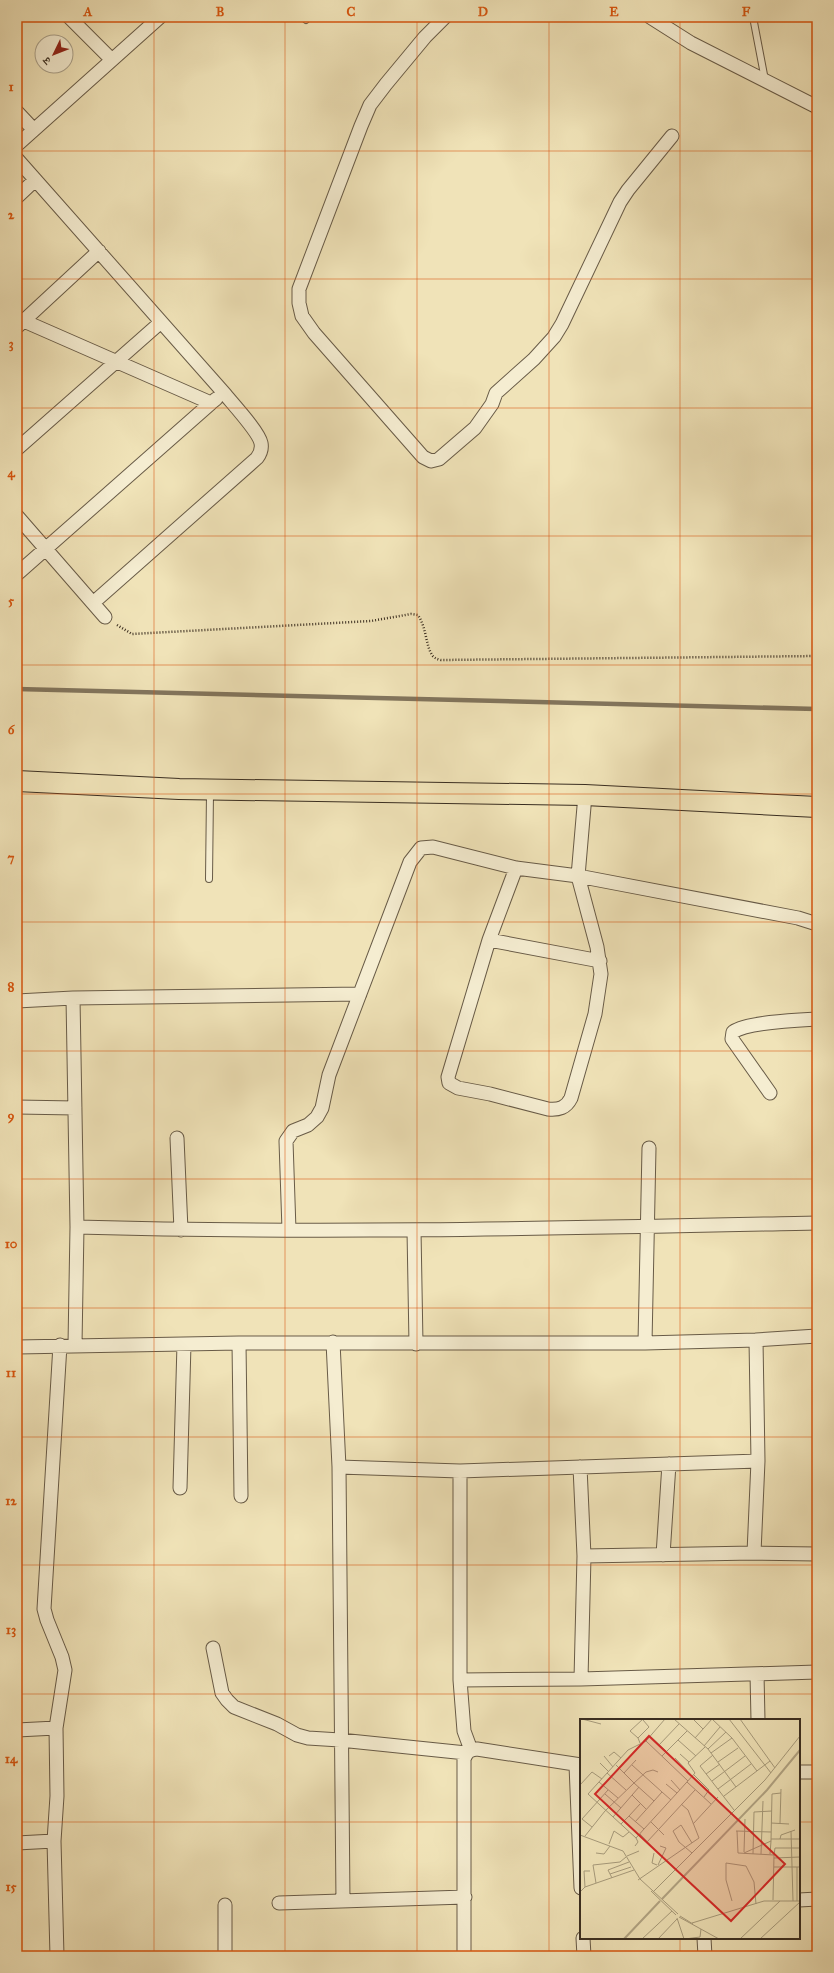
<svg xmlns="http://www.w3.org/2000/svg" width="834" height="1973" viewBox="0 0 834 1973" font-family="'IM FELL Great Primer','Noto Serif Devanagari',serif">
<rect width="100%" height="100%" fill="#f0e3b8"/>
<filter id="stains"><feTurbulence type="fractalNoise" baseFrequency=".005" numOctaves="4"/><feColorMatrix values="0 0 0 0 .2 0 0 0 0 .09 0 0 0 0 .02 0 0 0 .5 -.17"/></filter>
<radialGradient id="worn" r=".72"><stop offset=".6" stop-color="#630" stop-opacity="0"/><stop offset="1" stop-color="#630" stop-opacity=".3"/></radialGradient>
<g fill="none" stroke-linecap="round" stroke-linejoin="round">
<path stroke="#82755d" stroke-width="4.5" d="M17,689L817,709"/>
<g stroke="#685b47" stroke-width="8">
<path id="service" d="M753,17L765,80
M306,20L309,17
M209,879L210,793"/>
</g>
<g stroke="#685b47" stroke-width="15">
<path id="minor" d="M69,17L111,59
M445,17L425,37L386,84L370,105L361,126L299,289V303L302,316L314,333L423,457L431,461L439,459L475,428L492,404L496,393L534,359L554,337L562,324L620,202L628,190L672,136
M650,17L691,43L817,107
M17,112L33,129
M17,145L160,17
M17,159L224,393C232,403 259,432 261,443C262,448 260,454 257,458L93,603
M17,197L35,180
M17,318L211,403L216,399
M18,326L99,251
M17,449L161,322
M17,516L105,617
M17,574L211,403
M516,868L489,940L448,1077L449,1083L458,1088L490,1094L548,1109C559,1110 566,1108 571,1098L595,1014L601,974L597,947L578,876L585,795
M489,940L600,961
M73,998L77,1227L75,1345
M17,1001L73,998L360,994
M770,1093L732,1039L733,1032C747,1022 799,1020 817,1019
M17,1107L75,1108
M177,1138L181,1230
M77,1227C323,1234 570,1228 817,1223
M289,1230L286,1141L293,1131L308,1125L317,1117L322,1108L329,1075L410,862L421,848L433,847L516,868L578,876L798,918L817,924
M414,1230L416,1344
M756,1340L817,1336
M333,1342L339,1467L460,1471V1680L464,1731L471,1750
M645,1343L649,1148
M17,1347L239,1343
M339,1467L343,1901
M580,1467L584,1556L581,1679
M460,1471L758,1461
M180,1488L184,1344
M241,1496L239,1343H645L756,1340L758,1461L754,1553L817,1554
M663,1555L669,1464
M584,1556L754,1553
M213,1648L222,1693L227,1700L234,1707L277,1724L297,1735L308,1738L340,1740L466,1753
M757,1674L758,1720
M460,1680L581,1679L817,1672
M17,1730L56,1728
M576,1765L581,1888
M799,1772H817
M17,1843L54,1841
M799,1900L817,1899
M279,1903L465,1897
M225,1905V1956
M583,1938L584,1956
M704,1938L705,1956
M57,1956L54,1841L57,1796L56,1728L65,1670L62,1657L47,1620L44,1609L60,1345
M464,1956V1759C467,1752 469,1750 477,1749L581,1765"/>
</g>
<g stroke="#3a2e21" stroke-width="22">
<path id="primary" d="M17,781L179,789L585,795L817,807"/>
</g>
<path stroke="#3a2e21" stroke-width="2.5" stroke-dasharray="1 2" stroke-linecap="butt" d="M117,625L132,634L371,621L411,614L418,615C427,629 425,643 432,655C434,658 437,659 441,660L817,656"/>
<use href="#service" stroke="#f5edd1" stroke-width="6"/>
<use href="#minor" stroke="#f5edd1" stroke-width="13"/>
<use href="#primary" stroke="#f0e3b8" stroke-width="20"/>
</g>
<path fill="none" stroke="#d7550e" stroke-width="1" stroke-opacity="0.55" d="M154,17V1956M285,17V1956M417,17V1956M549,17V1956M680,17V1720M17,151H817M17,279H817M17,408H817M17,536H817M17,665H817M17,794H817M17,922H817M17,1051H817M17,1179H817M17,1308H817M17,1437H817M17,1565H817M17,1694H817M17,1822H581M799,1822H817M680,1938V1956"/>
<g transform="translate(580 1719)">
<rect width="220" height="220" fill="#f0e3b8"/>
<path fill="none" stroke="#b2a585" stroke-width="2" d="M82,180L187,71L220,31M44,220L80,182"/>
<path fill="none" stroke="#a79b7c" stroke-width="1" d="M2,0L21,5M94,0L128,30L156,68M113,0L123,10M132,0L152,19L177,52M149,0L191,54M160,0L195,49M70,17L86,32M58,19L50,12L63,0M115,19L132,0M98,21L116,37M66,22L108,62M60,24L58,19L69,8L63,1M79,26L99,5M124,27L140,8M128,30L146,13M131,34L152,19M100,35L109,43M133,36L120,47L154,91M24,37L33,48M29,37L34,33L41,39M82,37L107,12M95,39L112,57M138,43L158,29M20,44L29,53M52,46L82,73M27,54L46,71M44,54L56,41M126,55L140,45M114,56L129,71L124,78M91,61L100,71M132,62L165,37M19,63L38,79M107,63L131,85M54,64L74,82L82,73L91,81M54,64L66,53L73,51L78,53M0,66L12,53L22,60M138,70L171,45M97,74L115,54L108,44L125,28M25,75L41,89M52,76L66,90M144,77L190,42M49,97L60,85M33,98L59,68M55,103L74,82M71,103L84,116M191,104L209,105M200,104L201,70M41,105L49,97L64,110L97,74L86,65M113,105L138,78M12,108L2,100L28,71M156,112L191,113M157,112L158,134L194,136L193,181M211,112L213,182M60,115L75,131M0,116L43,132L60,160L98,195M5,117L25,92L54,64L36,46M56,119L64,110M191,120H220M200,120L201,116L215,111M67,123L115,71M112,124L101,106L93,112L99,123L112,134M29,125L34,112L43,118L49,113M55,127L58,123L56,119L8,75L48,31L66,22L85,0M164,133L165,100M16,134L24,135L30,127M74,134L72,144L77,146M164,134L191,122L192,75L201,74M173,135L174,93L192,92M181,135L183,82M190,135L191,122M194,136L195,129H220M47,137L59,132M194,139L220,138M78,146L86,129L80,127M194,148H220M217,148V182M30,155L51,148M32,159L28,151L49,143M58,161L119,119L108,91L101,85M16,164L13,146L40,143L46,138M5,168L4,152H10M71,172L96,196M0,173L5,168L54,151M73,173L185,61L220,17M152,182L146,161V144L166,147L174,163L176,185M100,197L113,205M99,198L139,220M97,199L104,220M112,204L184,182H220M62,220L92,192M78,220L97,200M105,220L120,218L121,210M160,220L200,182M180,220L220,183"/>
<path fill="#d62828" fill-opacity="0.15" stroke="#d62828" stroke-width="2" d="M69,17L205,145L151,202L15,75Z"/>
<rect width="220" height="220" fill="none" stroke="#3a2e21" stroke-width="2"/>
</g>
<rect width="834" height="1973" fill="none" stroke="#f0e3b8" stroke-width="44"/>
<g transform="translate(54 54) rotate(227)"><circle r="19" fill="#f5edd1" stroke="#aaa18b"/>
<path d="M0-3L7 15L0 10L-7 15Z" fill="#8f2418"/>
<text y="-6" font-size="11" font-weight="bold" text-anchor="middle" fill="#3a2e21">उ</text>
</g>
<rect x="22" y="22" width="790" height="1929" fill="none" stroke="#d7550e" stroke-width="1.5"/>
<g font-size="13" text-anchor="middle" font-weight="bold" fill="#d7550e">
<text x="88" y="16">A</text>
<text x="220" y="16">B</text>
<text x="351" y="16">C</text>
<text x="483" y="16">D</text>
<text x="614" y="16">E</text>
<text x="746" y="16">F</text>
<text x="11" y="91">1</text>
<text x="11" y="219">2</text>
<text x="11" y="348">3</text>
<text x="11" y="477">4</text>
<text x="11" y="605">5</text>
<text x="11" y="734">6</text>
<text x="11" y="862">7</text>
<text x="11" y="991">8</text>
<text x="11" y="1120">9</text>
<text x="11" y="1248">10</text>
<text x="11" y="1377">11</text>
<text x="11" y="1505">12</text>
<text x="11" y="1634">13</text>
<text x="11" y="1763">14</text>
<text x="11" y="1891">15</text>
</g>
<rect width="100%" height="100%" filter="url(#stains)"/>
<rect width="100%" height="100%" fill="url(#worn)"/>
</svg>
